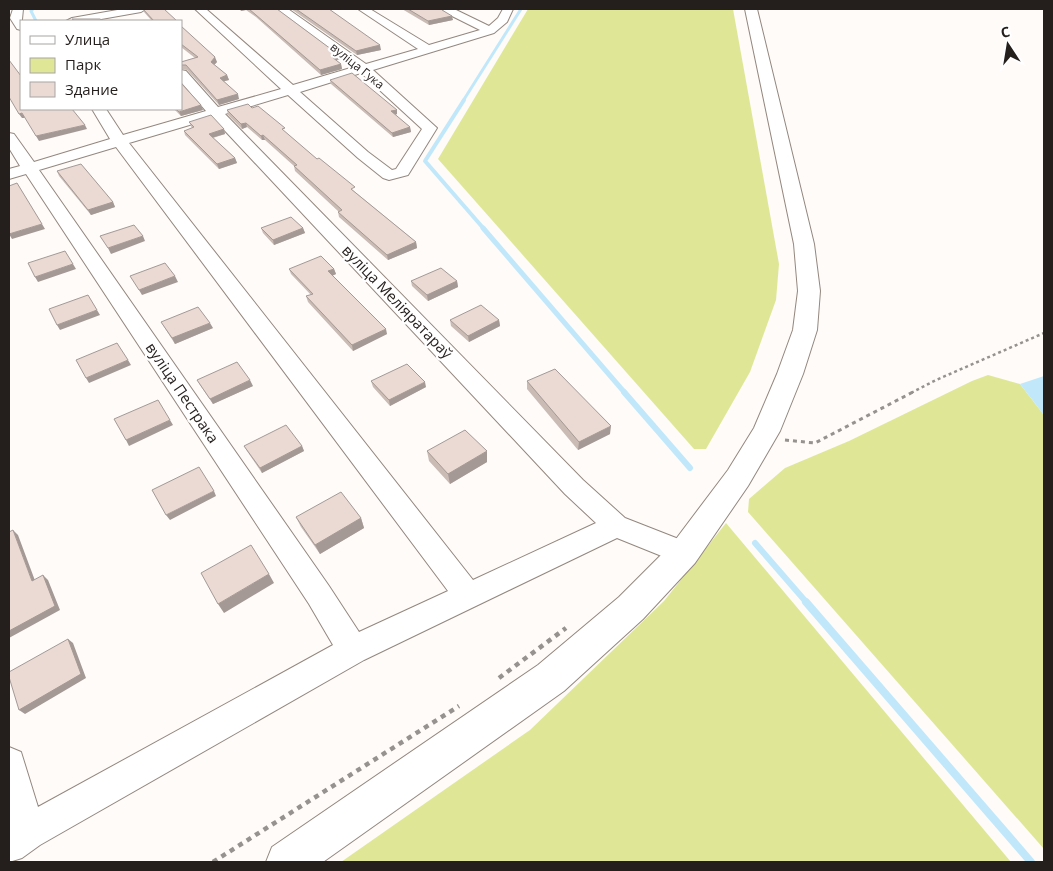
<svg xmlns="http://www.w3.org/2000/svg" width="1053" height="871" viewBox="0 0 1053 871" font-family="'Open Sans',sans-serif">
<rect width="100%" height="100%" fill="#fefbf9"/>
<path fill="#dfe797" d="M528,9H733L779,264L776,300L750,372L706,449H694L438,159Z
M988,375L1020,384L1044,415V849L748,512L749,499L785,468L849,441L972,381Z
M726,523L1011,862H341L530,730L664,601Z"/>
<path fill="#c0e8fa" d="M1044,376V415L1020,384Z"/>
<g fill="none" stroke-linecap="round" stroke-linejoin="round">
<path stroke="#c0e8fa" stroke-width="3" d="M33,9L31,11L36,21
M463,101L521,9"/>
<path stroke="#c0e8fa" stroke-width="4" d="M464,100L425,161L484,229"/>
<path stroke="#c0e8fa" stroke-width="5" d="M483,228L625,393"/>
<path stroke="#c0e8fa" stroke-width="6" d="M624,392L690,468
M755,543L807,603"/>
<path stroke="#c0e8fa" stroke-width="8" d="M806,602L1031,862"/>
<g stroke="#94877e" stroke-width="2">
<path id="minor" d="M13,9H23L21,30L17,29L10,18Z
M123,9H146L141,12L90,21H66L72,18Z
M195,9H206L293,85L354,67L276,9H288L366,64L418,49L358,9H370L429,45L480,30L442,11L441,9H454L489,26L498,18L503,9H513L507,22L494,33L373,70L437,128L408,175L389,180L383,178L358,158L288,95L225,114L583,480L625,518L694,545L698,553L694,561L684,565L617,538L364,660L40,845L22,858L9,862V747L21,752L38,807L333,645L309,604L26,174L9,179V169L20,166L9,148V133L14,134L34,162L110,139L92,109H106L123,135L206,111L181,82V70L186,71L218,107L281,89ZM361,73L422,129L396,169L392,170L368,152L300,92ZM213,118L565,494L596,523L473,580L129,143ZM116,147L448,591L359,632L329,586L39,170Z"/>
</g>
<g stroke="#94877e" stroke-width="2">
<path id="major" d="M745,9H757L814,244L820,291L817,330L803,374L780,431L748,486L695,563L643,619L564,691L323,862H266L272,847L538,665L619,597L673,543L728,470L754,428L777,374L793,330L798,291L794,244Z"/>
</g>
<path stroke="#96928f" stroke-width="2.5" stroke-dasharray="3 3" stroke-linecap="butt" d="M911,393L936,380L1044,333"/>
<path stroke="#96928f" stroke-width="3" stroke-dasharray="4 4" stroke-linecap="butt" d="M785,440L815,443L913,392"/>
<path stroke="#96928f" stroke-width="4.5" stroke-dasharray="5 5" stroke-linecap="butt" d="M499,678L566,628
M213,862L459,706"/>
<use href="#minor" fill="#fff" fill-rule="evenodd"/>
<use href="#major" fill="#fff" fill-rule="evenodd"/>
</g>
<path fill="#cabbb5" d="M143,9L177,21H152L144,12Z
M239,9H277L339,55L340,59L336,60L341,64L342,69L321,75L256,17L246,10L241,11Z
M291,9H329L381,50L357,55Z
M402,9H442L453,20L429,25Z
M181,26L217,62L214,65L227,75L229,80L224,81L239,99L219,105L187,70L181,69V62L195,58L181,47Z
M330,80L397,110V114L395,115L410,127L411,132L393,137L331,84Z
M201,105L203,110L181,116L174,109H181Z
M252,108L286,133L355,192L416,242L417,248L388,260L339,217L338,212H339L295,171L294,166L265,140H262L247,127L242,129L228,115L227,110Z
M189,122L224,129L225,134L213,138L235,158L237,163L219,169L185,135L184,131L192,128Z
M57,171L113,202L115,207L91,215L59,176Z
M261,228H303L305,233L274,245L263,233Z
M289,269H334L336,274L332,276L387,334L353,351L308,302L306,296L311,295L291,274Z
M411,281H457L458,287L428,301L412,286Z
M450,320H499L500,326L469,342L451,326Z
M161,322L213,328L175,344Z
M197,380L253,386L213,404L200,385Z
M371,381L426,387L390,406L373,387Z
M527,381L610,434L578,450L527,389Z
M244,446H302L304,451L262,473L247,451Z
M427,451L487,462L450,484L429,461Z
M296,517L361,518L364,528L320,554L301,527Z"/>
<path fill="#a49994" d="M241,9H246V10L241,11Z
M452,16L453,20L429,25L428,21Z
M380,45L381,50L357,55L356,51Z
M339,55L340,59L333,61L332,57Z
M215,57L217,62L212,67L211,62Z
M341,64L342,69L321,75L320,70Z
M227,75L229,80L221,82L220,78Z
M238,94L239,99L219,105L217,100Z
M201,105L203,110L181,116L179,112Z
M397,110V114L392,116L391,111Z
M22,113L25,118H22L19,114Z
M246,123L247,127L242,129L241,124Z
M85,125L87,129L39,141L36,136Z
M410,127L411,132L393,137L392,133Z
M224,129L225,134L211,138L209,134Z
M263,135L265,140H262L261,136Z
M235,158L237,163L219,169L217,164Z
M113,202L115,207L91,215L88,210Z
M42,224L45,229L12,239L9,234Z
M303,228L305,233L274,245L273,240Z
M143,236L145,241L111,254L108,248Z
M416,242L417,248L388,260L387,255Z
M73,264L76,269L38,282L35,277Z
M334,269L336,274L329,277L328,271Z
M175,276L178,282L142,295L139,290Z
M457,281L458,287L428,301L427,295Z
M97,310L100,315L60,330L57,325Z
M499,320L500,326L469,342L468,336Z
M210,323L213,328L175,344L172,338Z
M386,329L387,334L353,351L352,345Z
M128,360L131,365L89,383L86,378Z
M250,380L253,386L213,404L210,399Z
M425,382L426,387L390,406L389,400Z
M170,420L173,425L129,446L126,440Z
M611,426L610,434L578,450L579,442Z
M302,446L304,451L262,473L260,468Z
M487,451V462L450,484L448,474Z
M214,491L216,496L170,520L166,515Z
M361,518L364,528L320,554L315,545Z
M13,530L18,535L37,586L32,581Z
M269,574L274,583L224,613L218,604Z
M43,575L48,580L60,610L9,638V631Z
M68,639L73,643L86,678L25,714L19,710Z"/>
<path fill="#ebdad3" stroke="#a49994" d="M143,9H164L177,21H154Z
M249,9H277L339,55L332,57L341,64L320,70Z
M296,9H329L380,45L356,51Z
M408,9H442V10L452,16L428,21Z
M72,19H100L103,21H75Z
M181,26L215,57L211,62L227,75L220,78L238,94L217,100L186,65H181V62L198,57L181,44Z
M9,60L21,76V109H72L85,125L36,136L22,113L19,114L9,97Z
M352,73L397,110L391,111L410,127L392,133L330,80Z
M181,83L201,105L179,112L176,109H181Z
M248,104L252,108L258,106L285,128L282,129L317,159L319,158L355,187L351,189L416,242L387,255L338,212L342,210L294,166L297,165L263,135L261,136L246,123L241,124L227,110Z
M211,115L224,129L209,134L235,158L217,164L184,131L194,127L189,122Z
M81,164L113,202L88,210L57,171Z
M17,183L42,224L9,234V186Z
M291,217L303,228L273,240L261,228Z
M134,225L143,236L108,248L100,236Z
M65,251L73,264L35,277L28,263Z
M321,256L334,269L328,271L386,329L352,345L306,296L313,294L289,269Z
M165,263L175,276L139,290L130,276Z
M441,268L457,281L427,295L411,281Z
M88,295L97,310L57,325L49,309Z
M481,305L499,320L468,336L450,320Z
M198,307L210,323L172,338L161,322Z
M117,343L128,360L86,378L76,360Z
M237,362L250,380L210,399L197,380Z
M407,364L425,382L389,400L371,381Z
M555,369L611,426L579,442L527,381Z
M158,400L170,420L126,440L114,419Z
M286,425L302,446L260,468L244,446Z
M465,430L487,451L448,474L427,451Z
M199,467L214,491L166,515L152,490Z
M341,492L361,518L315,545L296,517Z
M13,530L32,581L43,575L55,606L9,631V532Z
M251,545L269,574L218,604L201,573Z
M68,639L81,674L19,710L9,677V672Z"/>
<g text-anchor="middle" stroke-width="4.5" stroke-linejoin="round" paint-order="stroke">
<g font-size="12" fill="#241f1c" stroke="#fff">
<text transform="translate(357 66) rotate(39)" y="4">вуліца Гука</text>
</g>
<g font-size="15" fill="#241f1c" stroke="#fff">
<text transform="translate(397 302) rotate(46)" y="5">вуліца Меліяратараў</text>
<text transform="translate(182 393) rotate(56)" y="5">вуліца Пестрака</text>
</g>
</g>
<rect width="1053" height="871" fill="none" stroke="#241f1c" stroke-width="20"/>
<rect x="20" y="20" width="162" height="90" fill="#ffffff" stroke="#a7a5a4"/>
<rect x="30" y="36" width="25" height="8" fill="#ffffff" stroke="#a7a5a4"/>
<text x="65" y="45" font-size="15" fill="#241f1c">Улица</text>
<rect x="30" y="58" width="25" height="15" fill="#dfe797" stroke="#a7a5a4"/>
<text x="65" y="70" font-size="15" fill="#241f1c">Парк</text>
<rect x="30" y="82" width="25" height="15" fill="#ebdad3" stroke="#a7a5a4"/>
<text x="65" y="95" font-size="15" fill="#241f1c">Здание</text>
<g transform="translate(1008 45) rotate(348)" stroke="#ffffff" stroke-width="4" paint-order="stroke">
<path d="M0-4L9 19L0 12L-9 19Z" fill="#241f1c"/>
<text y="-8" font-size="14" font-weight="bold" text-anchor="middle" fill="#241f1c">С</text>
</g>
</svg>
